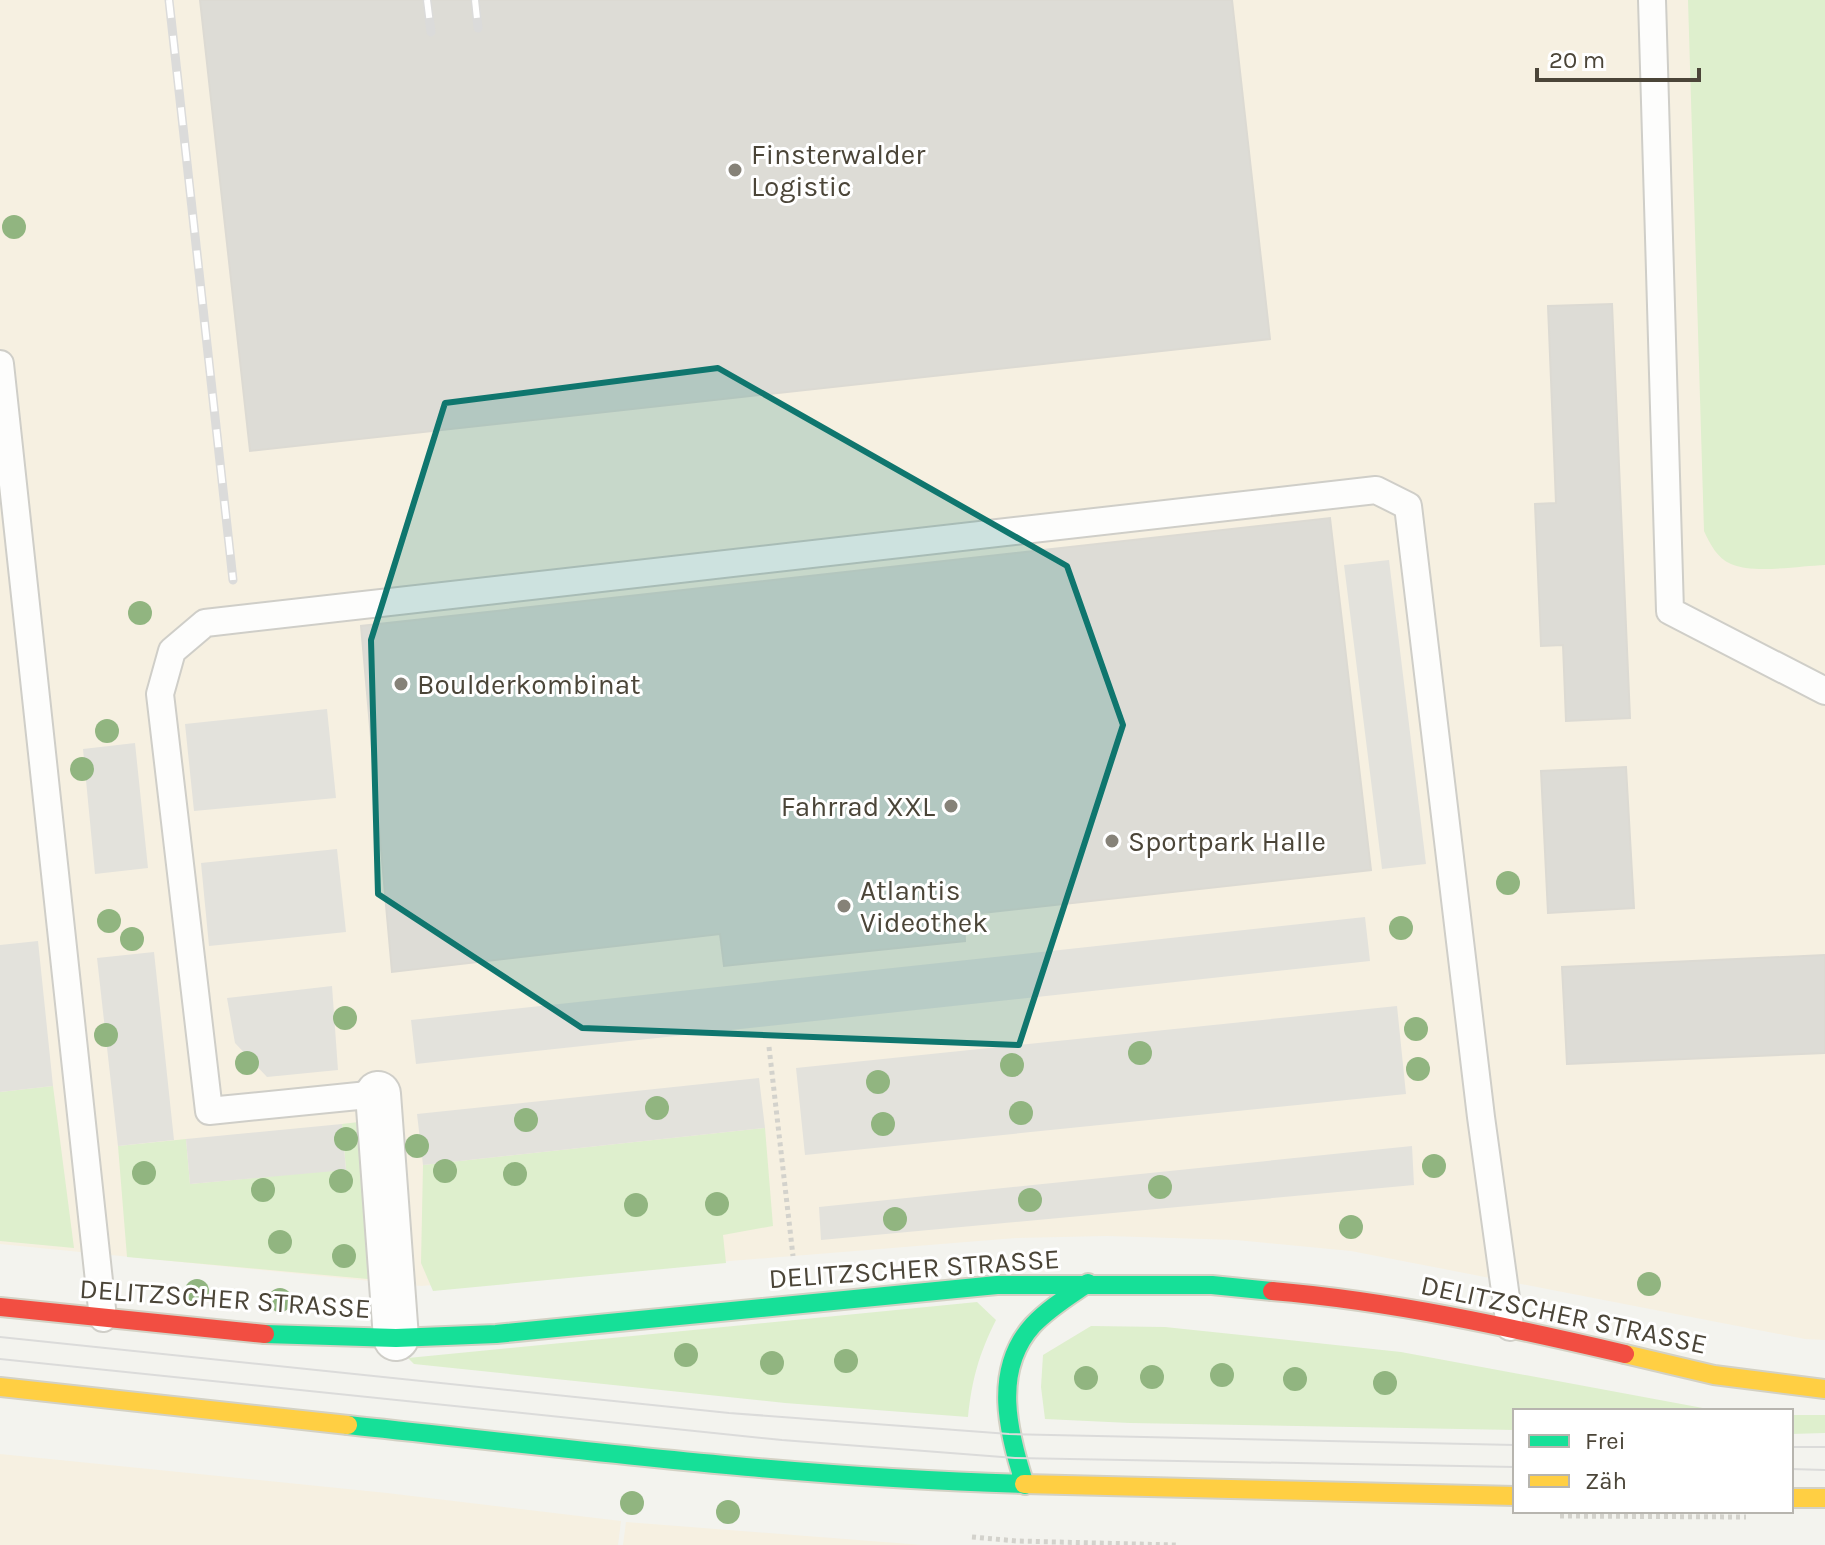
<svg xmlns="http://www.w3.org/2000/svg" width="1825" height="1545" viewBox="0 0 1825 1545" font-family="Karla,sans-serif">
<rect width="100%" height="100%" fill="#f3f3ee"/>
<path fill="#f6f0e1" d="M0,0H1825V1340L1805,1339L1351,1251L1236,1240L1107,1236L1016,1238L421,1286L0,1244Z
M0,1454L387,1493L621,1521L618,1545H0Z
M626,1522L922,1545H623Z"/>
<path fill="#deefcd" d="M1688,0H1825V565C1800,566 1753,574 1731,564C1717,558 1710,544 1704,531Z
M53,1086L74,1248L0,1241V1092Z
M359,1122L368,1279L127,1257L118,1146L186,1139L190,1184L346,1169L342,1124Z
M765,1128L773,1226L723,1235L726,1263L433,1291L421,1263L423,1165Z
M977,1302L996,1320C979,1354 972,1379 968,1417L785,1403L414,1364L408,1358Z
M1091,1326L1165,1327L1401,1352L1719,1411H1515V1430L1130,1423L1045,1419L1041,1387L1043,1355Z
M1791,1415H1825V1433L1791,1434Z"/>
<path fill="#e3e2dc" d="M1389,560L1426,864L1382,869L1344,565Z
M327,709L336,798L194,811L185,724Z
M135,743L148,868L95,874L83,749Z
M337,849L346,932L209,946L201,863Z
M1365,917L1370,961L416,1064L411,1020Z
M38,941L53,1086L0,1092V945Z
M154,952L174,1140L118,1146L97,958Z
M332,986L338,1070L267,1077L235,1043L227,998Z
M1397,1006L1406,1094L805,1155L796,1068Z
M759,1078L765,1128L423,1165L417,1114Z
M342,1124L346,1170L190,1184L186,1139Z
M1412,1146L1414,1185L821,1240L819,1207Z"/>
<path fill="#dddcd6" stroke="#dcdad3" stroke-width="2" d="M200,0H1232L1270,339L250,451Z
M1612,304L1630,718L1566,721L1563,645L1541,646L1535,504L1556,503L1548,306Z
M1330,518L1371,870L964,915L965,941L724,966L720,934L392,972L361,626Z
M1626,767L1634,908L1548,913L1541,771Z
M1825,955V1053L1567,1064L1562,967Z"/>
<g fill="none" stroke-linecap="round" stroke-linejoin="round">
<g stroke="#cfcec8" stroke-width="30">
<path id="lane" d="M1652,0L1670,611L1825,691
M0,364L103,1318
M378,1094L209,1111L160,694L172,651L205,623L1376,490L1408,506L1481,1117L1510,1327"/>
</g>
<g stroke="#cfcec8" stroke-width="48">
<path id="street" d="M378,1094L396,1338"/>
</g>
<g stroke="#d3d1c4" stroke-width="22">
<path id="fast" d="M265,1334L396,1338L496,1334L997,1285H1212L1272,1291
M348,1425C573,1449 798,1478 1024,1484
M1025,1485C1008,1433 992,1370 1033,1325C1049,1308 1069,1296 1088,1283"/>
</g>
<g stroke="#d3d1c4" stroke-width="22">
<path id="slow" d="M1625,1354L1714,1375L1825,1389
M0,1387L348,1425
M1024,1484L1515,1496
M1791,1498H1825"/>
</g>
<g stroke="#d3d1c4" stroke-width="22">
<path id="jam" d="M1272,1291C1391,1301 1509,1327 1625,1354
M0,1307L265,1334"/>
</g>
<path stroke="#d3d2cc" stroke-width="5" stroke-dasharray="4 4" stroke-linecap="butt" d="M769,1047L793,1256
M1560,1516L1746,1517
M972,1537L1017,1541L1176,1545"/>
<use href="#lane" stroke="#fdfdfc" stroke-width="26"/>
<use href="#street" stroke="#fdfdfc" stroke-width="44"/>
<use href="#fast" stroke="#16e098" stroke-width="18"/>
<use href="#slow" stroke="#ffcf43" stroke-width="18"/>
<use href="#jam" stroke="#f24e42" stroke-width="18"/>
<path stroke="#dbdbda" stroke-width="2" d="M0,1337L729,1413L1009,1434L1515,1445
M0,1359L782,1440L1015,1458L1515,1467
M1791,1447H1825
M1791,1469L1825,1470"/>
<g stroke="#dbdbda" stroke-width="9">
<path id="rail" d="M169,0L233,580
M427,0L431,32
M475,0L478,28"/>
</g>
<use href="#rail" stroke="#fff" stroke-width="6" stroke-dasharray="18" stroke-linecap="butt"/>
</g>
<g fill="#91b580">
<circle cx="14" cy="227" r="12"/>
<circle cx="140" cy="613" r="12"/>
<circle cx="107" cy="731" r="12"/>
<circle cx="82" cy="769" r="12"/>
<circle cx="1508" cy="883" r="12"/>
<circle cx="109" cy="921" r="12"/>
<circle cx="1401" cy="928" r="12"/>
<circle cx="132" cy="939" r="12"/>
<circle cx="345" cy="1018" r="12"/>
<circle cx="1416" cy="1029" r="12"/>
<circle cx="106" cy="1035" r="12"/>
<circle cx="1140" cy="1053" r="12"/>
<circle cx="247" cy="1063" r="12"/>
<circle cx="1012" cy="1065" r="12"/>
<circle cx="1418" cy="1069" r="12"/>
<circle cx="878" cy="1082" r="12"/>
<circle cx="657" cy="1108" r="12"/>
<circle cx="1021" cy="1113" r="12"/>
<circle cx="526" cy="1120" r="12"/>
<circle cx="883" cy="1124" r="12"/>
<circle cx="346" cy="1139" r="12"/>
<circle cx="417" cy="1146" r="12"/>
<circle cx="1434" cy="1166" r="12"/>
<circle cx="445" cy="1171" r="12"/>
<circle cx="144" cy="1173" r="12"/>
<circle cx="515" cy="1174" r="12"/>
<circle cx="341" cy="1181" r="12"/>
<circle cx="1160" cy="1187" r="12"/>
<circle cx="263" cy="1190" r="12"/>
<circle cx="1030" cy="1200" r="12"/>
<circle cx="717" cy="1204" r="12"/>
<circle cx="636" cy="1205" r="12"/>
<circle cx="895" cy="1219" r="12"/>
<circle cx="1351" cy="1227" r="12"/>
<circle cx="280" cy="1242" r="12"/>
<circle cx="344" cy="1256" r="12"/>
<circle cx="1649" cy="1284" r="12"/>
<circle cx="197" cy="1291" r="12"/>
<circle cx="280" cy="1300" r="12"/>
<circle cx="686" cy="1355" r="12"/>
<circle cx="846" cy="1361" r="12"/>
<circle cx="772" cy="1363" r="12"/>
<circle cx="1222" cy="1375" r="12"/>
<circle cx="1152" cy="1377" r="12"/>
<circle cx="1086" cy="1378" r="12"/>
<circle cx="1295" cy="1379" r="12"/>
<circle cx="1385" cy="1383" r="12"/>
<circle cx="632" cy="1503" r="12"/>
<circle cx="728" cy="1512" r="12"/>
</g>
<path fill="#0f766e" fill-opacity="0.2" stroke="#0f766e" stroke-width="6" stroke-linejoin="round" d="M718,368L1067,566L1123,725L1019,1045L582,1028L378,894L371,640L445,403Z"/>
<g fill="#868278" stroke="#fff" stroke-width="3">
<circle cx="735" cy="170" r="8"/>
<circle cx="401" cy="684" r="8"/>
<circle cx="951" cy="806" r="8"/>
<circle cx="1112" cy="841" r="8"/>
<circle cx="844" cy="906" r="8"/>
</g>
<g text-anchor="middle" stroke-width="6" stroke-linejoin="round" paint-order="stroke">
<g font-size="28" fill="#4b4538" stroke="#fff" text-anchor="start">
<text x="751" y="164">Finsterwalder<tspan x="751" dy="32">Logistic</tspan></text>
<text x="417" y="694">Boulderkombinat</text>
<text x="935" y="816" text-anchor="end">Fahrrad XXL</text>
<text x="1128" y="851">Sportpark Halle</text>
<text x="860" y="900">Atlantis<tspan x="860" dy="32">Videothek</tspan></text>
</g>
<g font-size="28" fill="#4b4538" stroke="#fff">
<text transform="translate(914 1268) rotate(-4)" y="10">DELITZSCHER STRASSE</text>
<text transform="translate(225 1298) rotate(4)" y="10">DELITZSCHER STRASSE</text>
<text transform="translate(1564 1314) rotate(12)" y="10">DELITZSCHER STRASSE</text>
</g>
</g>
<rect x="1513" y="1409" width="280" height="104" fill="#ffffff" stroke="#b7b5af" stroke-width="2"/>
<rect x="1529" y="1435" width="40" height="12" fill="#16e098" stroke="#b7b5af" stroke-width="2"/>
<text x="1585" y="1449" font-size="24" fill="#4b4538">Frei</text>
<rect x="1529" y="1475" width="40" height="12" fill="#ffcf43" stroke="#b7b5af" stroke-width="2"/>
<text x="1585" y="1489" font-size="24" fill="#4b4538">Zäh</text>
<path d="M1537 68v12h162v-12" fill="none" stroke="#4b4538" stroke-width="4"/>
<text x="1549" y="68" font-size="24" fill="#4b4538" stroke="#ffffff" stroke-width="6" paint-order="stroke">20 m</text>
</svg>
